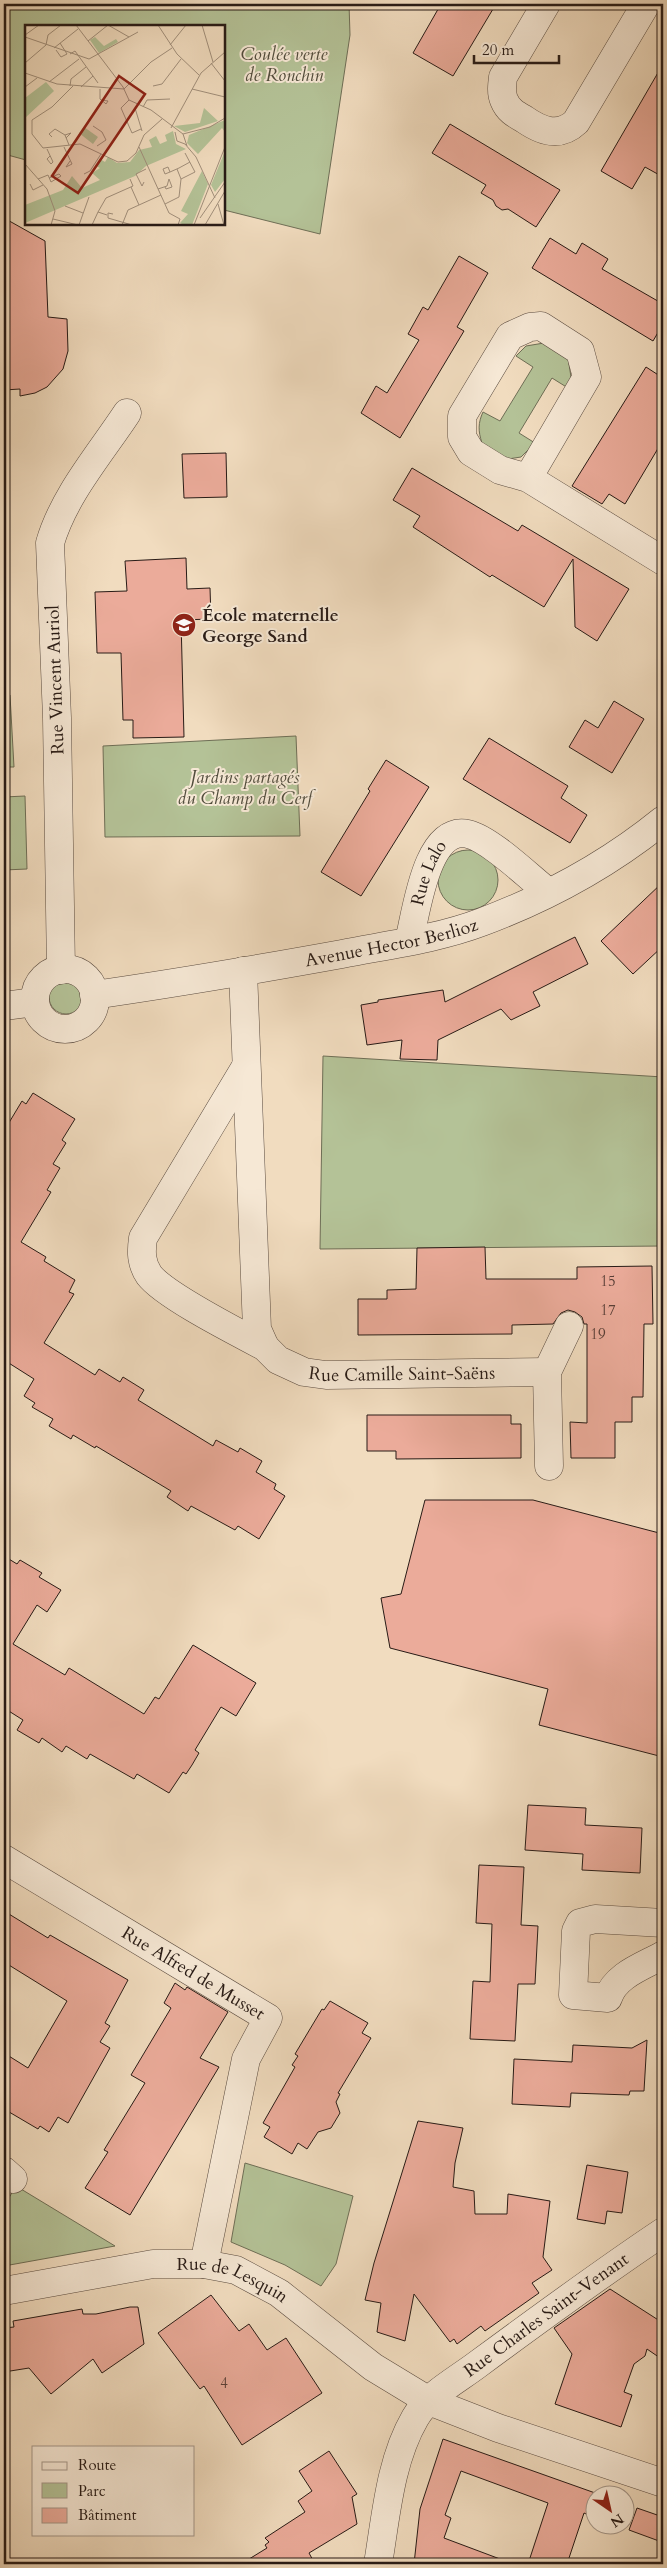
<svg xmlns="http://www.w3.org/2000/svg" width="667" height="2568" viewBox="0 0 667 2568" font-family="Cardo,serif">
<rect width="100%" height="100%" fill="#f1dcbf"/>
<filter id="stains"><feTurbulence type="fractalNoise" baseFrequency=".004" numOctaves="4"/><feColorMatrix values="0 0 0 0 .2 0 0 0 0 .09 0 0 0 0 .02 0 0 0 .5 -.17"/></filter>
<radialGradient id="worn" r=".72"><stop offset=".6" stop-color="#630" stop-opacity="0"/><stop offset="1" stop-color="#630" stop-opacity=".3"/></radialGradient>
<path fill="#b4c297" stroke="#6e6e56" d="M4,4H349L350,35L320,234L224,210V26H26V160L4,154Z
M544,343L568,358L571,377L568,388L552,378L519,433L535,443L521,457L508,459L482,443C478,431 478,423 483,412L500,421L533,367L516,356L526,346Z
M4,695H10L14,767H4Z
M296,736L300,836L105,837L103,746Z
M25,796L27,869L4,870V797Z
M438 880a30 30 0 1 1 60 0a30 30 0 1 1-60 0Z
M49 997a17 17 0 1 1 34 0a17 17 0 1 1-34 0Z
M323,1056L663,1077V1246L320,1249Z
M245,2163L353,2196L336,2264L321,2286L285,2265L231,2242Z
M16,2186L115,2246L4,2266V2206Z"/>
<path fill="#ebab9a" stroke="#281b16" d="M441,4H496L453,76L413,53Z
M663,64V177L645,167L632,189L601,171Z
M450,124L560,190L536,227L508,209L502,210L496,206L493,200L481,193L486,185L432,153Z
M4,218L45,241L48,317L67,319L68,351L63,369L47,387L35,393L20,396V389L4,390Z
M550,238L576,254L582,243L608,259L602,269L663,304V324L653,341L532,268Z
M459,256L488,273L457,327L464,331L400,438L361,413L376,386L387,393L419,340L408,334L423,307L428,310Z
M646,367L663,378V440L625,504L609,494L602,504L572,486Z
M226,453L227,497L184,498L182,454Z
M412,468L518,531L522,525L629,589L597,641L575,627L573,559L544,607L492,575L490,577L413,527L420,516L393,500Z
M186,558L187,589L210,588L211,619L181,620L184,737L133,738V720H123L121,653H97L95,592L127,591L125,561Z
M614,701L644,719L612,773L569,747L585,720L598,728Z
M489,738L568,786L561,798L587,815L570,843L463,779Z
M386,760L429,787L361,896L321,872L370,791L368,789Z
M663,882V946L633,974L601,941Z
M575,937L588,964L533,992L540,1006L511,1020L501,1009L438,1040L437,1060L400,1059L402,1040L367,1045L361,1005L378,1002V1000L443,990L445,1002Z
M33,1093L75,1119L62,1140L66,1143L53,1164L60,1168L47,1190L51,1192L21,1242L46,1257L44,1261L75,1280L69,1292L74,1294L44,1343L95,1375L99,1369L120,1382L123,1377L144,1390L138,1400L213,1446L216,1440L238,1452L240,1448L262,1461L256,1472L276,1484L274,1489L285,1496L259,1539L238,1526L235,1530L191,1506L188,1511L167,1497L171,1491L96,1446L95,1448L73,1435L71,1439L49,1426L53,1419L32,1407L35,1403L24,1396L34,1379L4,1360V1131L22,1101L26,1104Z
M485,1247L486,1279H577V1267L652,1266L653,1324H644L643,1397H632V1422H615V1458H571L570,1422L587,1423V1324H584L582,1317L575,1312L568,1310L561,1313L553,1324L512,1325V1334L358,1335V1299H387V1290L416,1289L417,1248Z
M367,1415H511V1424H521V1458L396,1459V1451H367Z
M425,1500H533L663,1534V1757L539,1725L548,1689L390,1648L381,1598L401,1594Z
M4,1556L17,1564L20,1560L42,1573L39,1577L61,1590L47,1612L37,1605L13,1644L65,1675L69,1668L144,1714L155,1697L159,1699L193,1645L256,1683L236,1716L221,1707L195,1750L199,1753L192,1765L186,1774L183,1772L169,1793L137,1774L134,1779L90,1754L87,1759L66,1746L62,1752L42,1738L39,1743L17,1730L23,1720L4,1708Z
M528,1805L586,1808L585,1825L642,1828L640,1873L582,1870L583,1854L525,1850Z
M479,1865L524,1867L521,1925L538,1926L535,1984H518L515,2041L470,2039L473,1981L490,1982L492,1924L476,1923Z
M4,1911L48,1938L50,1935L128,1980L105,2023L110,2026L100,2042L110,2048L68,2123L58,2117L49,2132L40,2126L38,2129L4,2109V2053L28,2068L67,2001L4,1962Z
M175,1983L185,1990L187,1987L228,2012L200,2058L219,2067L130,2215L85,2188L108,2152L104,2150L145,2083L131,2075L171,2008L164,2003Z
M330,2001L368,2023L362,2033L371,2038L338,2093L340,2094L336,2102L340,2113L331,2128L318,2132L307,2149L298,2143L292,2154L264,2137L270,2127L263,2123L295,2067L292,2065L298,2056L295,2054L322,2009L324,2010Z
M647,2040L644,2091H630L629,2095L571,2093L570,2107L512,2104L514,2059L572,2062L573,2045L632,2048Z
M418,2121L463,2128L455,2163L453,2187L474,2191L475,2214H507L508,2194L550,2201L543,2257L552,2270L532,2283L539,2293L485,2331L481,2326L457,2344L454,2339L450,2342L414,2294L405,2341L377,2332L381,2303L365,2300L374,2263Z
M587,2165L628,2172L622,2213L607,2211L605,2224L577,2219Z
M610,2289L663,2323V2360L647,2349L645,2356L634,2364L624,2392L632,2395L621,2427L555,2404L572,2354L554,2328Z
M211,2295L239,2331L249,2324L267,2350L286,2338L322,2393L242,2445L204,2386L200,2389L158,2333Z
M130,2307H138L144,2344L102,2373L93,2359L51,2394L29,2368L4,2372V2328L14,2327L13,2321L82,2309L83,2314H96Z
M443,2439L598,2494L594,2496L591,2516L584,2513L567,2564H528L548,2503L461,2471L445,2515L451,2518L444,2538L508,2562L507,2564H414L420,2509Z
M329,2451L357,2494L352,2497L357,2524L309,2553L315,2564H241L267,2548L265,2545L269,2542L265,2538L305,2512L298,2501L312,2491L299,2471Z
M637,2508L663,2517V2528L659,2541L629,2530Z"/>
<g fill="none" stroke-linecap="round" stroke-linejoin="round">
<g stroke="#5a4b40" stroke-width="29">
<g id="minor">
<path d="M546,4L503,77C502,85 501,93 504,100C508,110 515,114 524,119C541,131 559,138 576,122L646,4"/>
<path d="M528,478L587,377L580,351L541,326L530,327L510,336L462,416V437L471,452L500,470L528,478L663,561"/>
<path id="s1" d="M409,941C416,915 426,824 468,834C490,839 529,877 548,892"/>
<circle cx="65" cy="999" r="30"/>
<path d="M61,970L57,718L50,543C64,495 100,454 127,413"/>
<path d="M243,971L257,1329L265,1347"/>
<path id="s2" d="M94,995C177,983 259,969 342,954C388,945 437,939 482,922C546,898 610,863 663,820"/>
<path d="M4,1006L35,1002"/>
<path id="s3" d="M245,1068L143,1238C141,1252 141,1263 149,1275C165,1296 239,1333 265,1347L278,1360L304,1372L326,1375L547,1372"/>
<path d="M549,1466L547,1372L569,1326"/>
<path id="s4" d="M4,1859L268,2018L246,2059L204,2264"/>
<path d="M663,1923L595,1919L580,1923L576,1931L573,1995L608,1998C615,1975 644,1966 663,1955"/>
<path d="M4,2171L13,2179"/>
<path id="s5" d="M4,2291L153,2264H204L236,2270L279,2293L373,2367L429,2401L498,2428L663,2483"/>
<path id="s6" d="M378,2564C386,2516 390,2461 415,2418C428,2395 457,2380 478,2364C539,2319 600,2274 663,2232"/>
</g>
</g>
<use href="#minor" stroke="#f6e8d5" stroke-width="28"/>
</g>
<defs>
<g id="school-disc" transform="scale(1.25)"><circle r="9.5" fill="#8f2418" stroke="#f6e8d5"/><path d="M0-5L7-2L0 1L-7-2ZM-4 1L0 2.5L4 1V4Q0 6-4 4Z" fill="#fff"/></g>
</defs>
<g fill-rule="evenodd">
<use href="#school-disc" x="184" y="625"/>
</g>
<g text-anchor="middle" stroke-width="4" stroke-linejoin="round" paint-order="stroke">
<g font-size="15" fill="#593f37">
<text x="608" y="1286">15</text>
<text x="608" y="1315">17</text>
<text x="598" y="1339">19</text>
<text x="224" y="2388">4</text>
</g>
<g font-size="18" font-style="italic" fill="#524d3d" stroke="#f6e8d5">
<text x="284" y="60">Coulée verte<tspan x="284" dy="21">de Ronchin</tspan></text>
<text x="245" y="783">Jardins partagés<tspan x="245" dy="21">du Champ du Cerf</tspan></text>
</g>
<g font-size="18" font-weight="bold" fill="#281b16" stroke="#f6e8d5" text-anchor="start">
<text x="202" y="621">École maternelle<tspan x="202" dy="21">George Sand</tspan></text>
</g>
<g font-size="18" fill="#281b16" stroke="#f6e8d5">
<text transform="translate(55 680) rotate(-92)" y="6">Rue Vincent Auriol</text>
<text dy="6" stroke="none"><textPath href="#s1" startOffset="71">Rue Lalo</textPath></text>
<text dy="6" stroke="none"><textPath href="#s2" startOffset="302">Avenue Hector Berlioz</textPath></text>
<text dy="6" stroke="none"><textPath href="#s3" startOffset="519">Rue Camille Saint-Saëns</textPath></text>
<text dy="6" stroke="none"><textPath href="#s4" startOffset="221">Rue Alfred de Musset</textPath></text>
<text dy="6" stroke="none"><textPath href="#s5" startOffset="234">Rue de Lesquin</textPath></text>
<text dy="6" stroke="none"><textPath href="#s6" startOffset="319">Rue Charles Saint-Venant</textPath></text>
</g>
</g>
<g transform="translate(25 25)">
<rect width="200" height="200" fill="#f1dcbf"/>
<path d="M70,12L79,21L91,14L93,17L74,28L65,15ZM21,57L29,66L0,93V73ZM179,83L193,96L160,107L149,101L175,98ZM200,95V107L197,103L173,129L162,118L164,110ZM59,102L73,112L68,119L54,108ZM148,106L151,119L161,124L121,141L110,151L0,198V180L38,165L47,151L57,163L75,155L67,148L75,143L71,141L75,134L80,137L83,132L92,138L105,137L114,125L127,122L124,115L131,111L135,119L142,116L140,110ZM200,126V154L190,167L186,160ZM177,146L183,159L167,200H159L155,198L163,189L156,186Z" fill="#b4c297"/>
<path fill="none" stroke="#a18f7b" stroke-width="1" d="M51,0L98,62L104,75L126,85L158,109L162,121M83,0L104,12M133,0L152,29L174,50M177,0L188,37M0,10L14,0M0,12L64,34L113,7M63,16L83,0M21,20L23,10L36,0M145,20L161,0M29,23L53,4M31,25L36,32L42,29L35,18M45,29L50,26L73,58M0,38L21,20M186,38L200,56M0,48L32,59L99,64M24,57L54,34M45,61L46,54L61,42M48,61L27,82L7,95V109L18,123L55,119L93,137L102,136L111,128L119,110L137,94M128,61L137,59L156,34M0,62L12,53M56,62L68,51M75,64V74L76,75L80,78L81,79L83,76L76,75M99,64L126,37L147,23M167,64L200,72M104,75L96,83L107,108L116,104M118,82L122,75L145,74M110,83L117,106M68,101L77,107L81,115L72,121M146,103L176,48L200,27M150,107L152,116L160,119L171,132L190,173M158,109L185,102L200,93M27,112L24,109L30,104L40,110M41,113L46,108L40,110L44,120M39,122L47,139L41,142L45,136M114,122L144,188L155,194L153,200M22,124L28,137L26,139L22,134L25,131M0,139L22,164L30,186L26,200M145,147L143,142L138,144L140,149L145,147L154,143L165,137M59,149L65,146L76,129M13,154L23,150L26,157L36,151L34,149L24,153M156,154L170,147L160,128M119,157L117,161L111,149L121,144M5,159L8,165L18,160M106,162L114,180M133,164L142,161L144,154L147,162L141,164L140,162M140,179L154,172L156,154L152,144M193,179L199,200M40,181L58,188M73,187L81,173L108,161L105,154M88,189L83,188V193L107,200M175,193L200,157M28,194L53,200M54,200L64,172M67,200L73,187L82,190M97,200L103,185L136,170M169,200L200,122M180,200L200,166"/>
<path fill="#8f2418" fill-opacity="0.15" stroke="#8f2418" stroke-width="2.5" d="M94,51L120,69L53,168L27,151Z"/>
<rect width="200" height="200" fill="none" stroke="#281b16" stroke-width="2.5"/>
</g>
<rect width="667" height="2568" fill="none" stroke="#f1dcbf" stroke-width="20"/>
<rect x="5" y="5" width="657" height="2558" fill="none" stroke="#281b16" stroke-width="2.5"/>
<rect x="10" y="10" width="647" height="2548" fill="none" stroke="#281b16"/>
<rect x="32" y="2446" width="162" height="90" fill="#f6e8d5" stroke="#a49689"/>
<rect x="42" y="2462" width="25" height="8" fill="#f6e8d5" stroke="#a49689"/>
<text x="78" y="2470" font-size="15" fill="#281b16">Route</text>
<rect x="42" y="2483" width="25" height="15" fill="#b4c297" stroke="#a49689"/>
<text x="78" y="2496" font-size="15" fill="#281b16">Parc</text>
<rect x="42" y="2508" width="25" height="15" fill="#ebab9a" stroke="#a49689"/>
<text x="78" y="2520" font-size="15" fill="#281b16">Bâtiment</text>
<g transform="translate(610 2510) rotate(146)"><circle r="24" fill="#f6e8d5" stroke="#a49689"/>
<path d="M0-4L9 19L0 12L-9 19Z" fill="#8f2418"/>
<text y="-8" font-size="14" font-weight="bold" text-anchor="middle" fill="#281b16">N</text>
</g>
<path d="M474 55v8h85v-8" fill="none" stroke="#281b16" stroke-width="2.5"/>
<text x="482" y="55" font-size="15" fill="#281b16" stroke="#f6e8d5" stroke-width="4" paint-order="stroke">20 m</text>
<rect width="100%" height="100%" filter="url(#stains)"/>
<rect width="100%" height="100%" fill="url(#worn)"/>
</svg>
